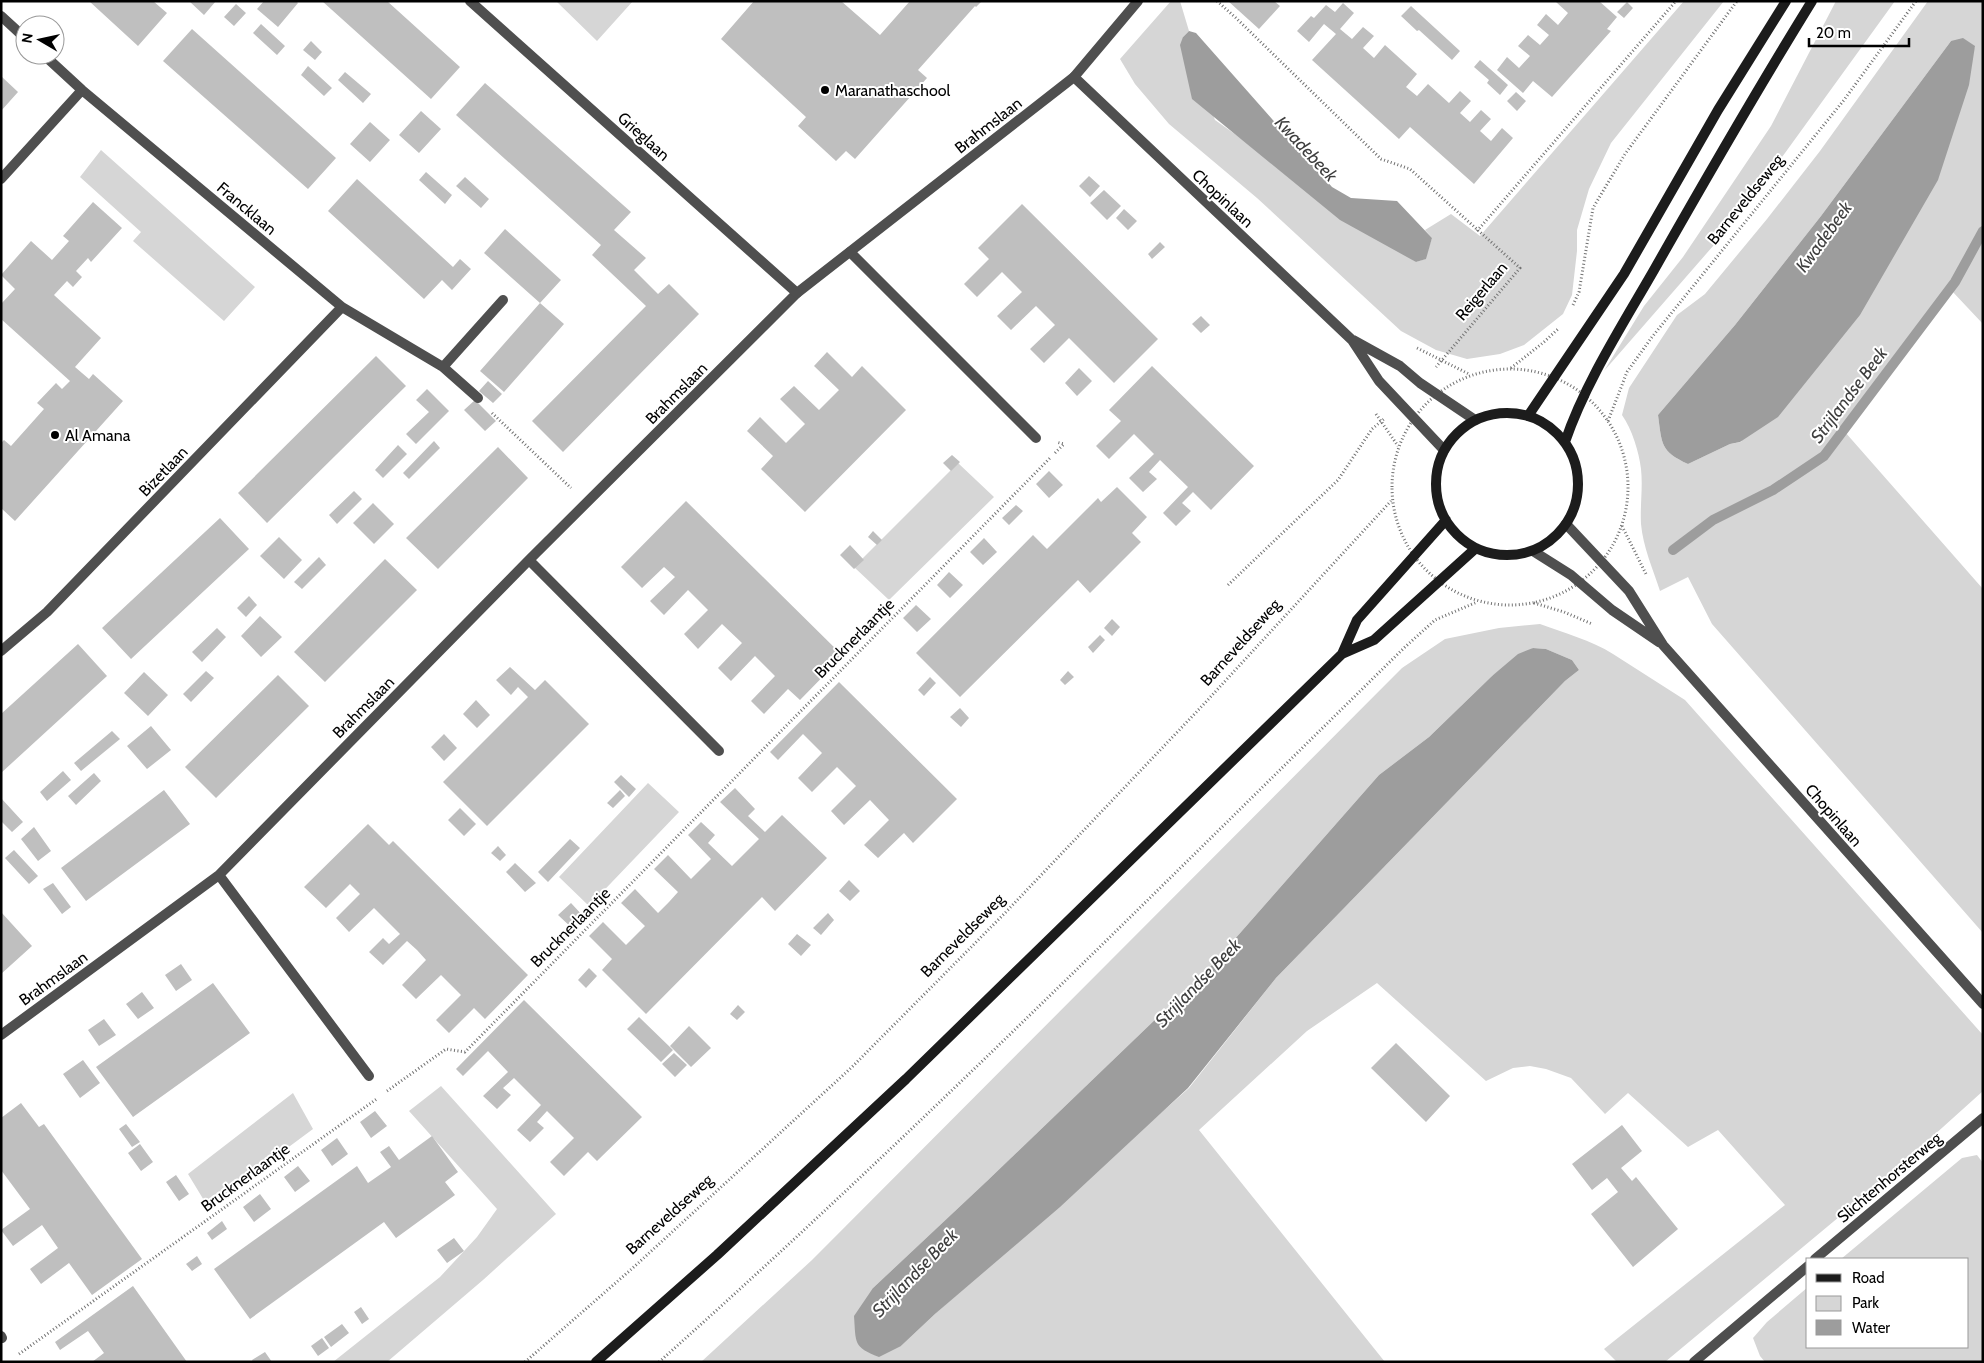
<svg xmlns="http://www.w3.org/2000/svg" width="1984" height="1363" viewBox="0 0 1984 1363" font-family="Cabin,sans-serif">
<rect width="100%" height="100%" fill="#fff"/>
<path fill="#d6d6d6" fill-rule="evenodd" d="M556,1H633L597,41Z
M1171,1H1180L1189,31L1183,37L1215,120L1416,262L1425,259L1432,238L1425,230L1451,214L1480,236L1684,1H1724L1611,143L1589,189L1577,230V251L1572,295L1563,314L1524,345L1500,354L1467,359L1436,350L1401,331L1257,198L1169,124L1135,84L1120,59Z
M1836,1H1895L1785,153L1727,230L1604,371L1644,306L1683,257L1771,126Z
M1928,1H1983V324L1951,290L1925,329L1845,432L1983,589V933L1712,624L1688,577L1660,591C1653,569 1643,547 1641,524C1640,506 1643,487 1641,469C1639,452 1632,429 1622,415L1629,388L1677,315L1705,294L1767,219L1820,151ZM1951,41L1969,43L1975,47L1741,442L1730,444L1688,464C1660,451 1662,444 1658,415L1735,325L1821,216Z
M101,150L255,287L224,321L133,241L141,232L80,177Z
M958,463L994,497L889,600L854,567Z
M1540,624C1564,633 1591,640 1613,654C1637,669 1661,685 1685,700L1983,1035V1091L1893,1172L1665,1362H1617L1604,1349L1785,1205L1718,1130L1688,1147L1628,1093L1605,1114L1571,1078L1546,1069L1530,1066L1513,1068L1486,1081L1377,983L1307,1031L1199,1130L1385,1362H701L812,1260L1402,668L1445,639L1499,628ZM1533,648L1546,649L1572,660L1579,670L1565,681L1276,978L1189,1088L935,1314L901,1346L873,1288L987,1181L1212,965L1379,775L1429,737L1492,676Z
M648,783L679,812L589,906L559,877Z
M441,1086L556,1214L483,1280L387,1362H333L440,1277L477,1237L497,1209L409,1111Z
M293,1093L313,1129L208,1207L188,1174Z
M1977,1155L1983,1163V1362H1765L1760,1356L1753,1338L1767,1322L1808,1287V1347H1968V1259H1841L1962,1158Z"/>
<path fill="#9d9d9d" d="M1189,31L1196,33L1332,187L1351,198L1397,201L1432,238L1426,259L1416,262L1340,220L1192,99L1180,45L1183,37Z
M1963,38L1975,46L1969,85L1938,180L1860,315L1778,417L1740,442L1730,444L1688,464C1660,451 1662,444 1658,415L1735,325L1821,216L1951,41Z
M1533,648L1546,649L1572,660L1579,670L1565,681L1276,978L1188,1088L1060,1207L935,1314L901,1346L879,1357C853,1347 856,1343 854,1316L873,1288L987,1181L1212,965L1379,775L1429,737L1492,676L1518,654Z"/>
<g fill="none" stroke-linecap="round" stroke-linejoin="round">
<path stroke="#9d9d9d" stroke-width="10" d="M1673,550L1713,520L1773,490L1824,456L1955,282L1983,231"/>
</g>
<path fill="#bfbfbf" d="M89,1H153L167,13L138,46Z
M189,1H216L204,15Z
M264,1H296L298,3L278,27L257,9Z
M322,1H387L460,67L431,99Z
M754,1H841L880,35L910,1H982L976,7L975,6L918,70L927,78L855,159L846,151L836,161L798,126L806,117L721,39Z
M1228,1H1274L1280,6L1259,29Z
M1557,1H1599L1617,17L1607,29L1611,31L1552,97L1533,81L1523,93L1497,70L1507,57L1519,68L1530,56L1518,46L1528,35L1540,45L1549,35L1537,25L1546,14L1558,25L1568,13L1556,2Z
M1627,2L1633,8L1624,18L1617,12Z
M1343,3L1354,13L1340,29L1352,39L1363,27L1374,36L1363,48L1374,58L1385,45L1417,74L1406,87L1417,96L1428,84L1449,103L1460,91L1471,101L1460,113L1470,122L1481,110L1491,119L1480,131L1491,141L1502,128L1513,138L1474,184L1410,127L1399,139L1312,60L1336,34L1324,24L1309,42L1297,31L1311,16L1314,18L1326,5L1335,12Z
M236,4L246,13L234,26L224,17Z
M1411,6L1460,51L1452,60L1419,30L1417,31L1401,16Z
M261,24L285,46L277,55L253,33Z
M192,29L336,158L308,189L163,61Z
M311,41L322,52L315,60L303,50Z
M1480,60L1508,85L1500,95L1487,83L1489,80L1474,67Z
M308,66L332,88L324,96L301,75Z
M345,72L371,94L363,103L338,80Z
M1,76L18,92L1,111Z
M485,83L631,212L614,230L646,258L634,270L658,294L669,284L699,314L563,452L532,421L646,306L592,255L601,245L456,115Z
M1516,92L1526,101L1517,111L1507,101Z
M421,111L441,129L419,153L399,135Z
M370,122L390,140L370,162L350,144Z
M426,172L452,195L445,204L419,180Z
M1089,176L1100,186L1090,197L1079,186Z
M465,177L489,199L481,208L456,186Z
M357,179L453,267L460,259L471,269L452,290L442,280L424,299L328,211Z
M1104,190L1121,206L1107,220L1090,203Z
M93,202L122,228L91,262L88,258L76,271L82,277L73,287L67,281L54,295L101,338L75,367L89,379L93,374L123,401L15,521L1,508V443L4,440L11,446L44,409L37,403L56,383L62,389L70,381L1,319V304L15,289L1,275L31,241L52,260L69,241L63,236Z
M1022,204L1158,339L1114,383L1069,338L1044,363L1030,349L1055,325L1036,306L1011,330L997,316L1022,292L1002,272L977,297L964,284L989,259L978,248Z
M1124,209L1137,221L1128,230L1116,218Z
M505,229L561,280L540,303L484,253Z
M1160,242L1165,247L1152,259L1148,254Z
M540,303L564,324L504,392L480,371Z
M1201,316L1210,325L1201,333L1192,324Z
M827,352L852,377L862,366L906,410L805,512L761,469L773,456L747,431L760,417L786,443L805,424L780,399L794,386L819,410L839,390L814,366Z
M376,356L406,386L267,523L238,493Z
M1152,366L1254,466L1211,510L1193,492L1182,503L1191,511L1176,526L1163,513L1188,487L1160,460L1149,472L1157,479L1143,492L1129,478L1154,454L1134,434L1109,459L1096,446L1121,421L1109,410Z
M1079,368L1092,381L1077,396L1065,383Z
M488,381L502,394L493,403L479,391Z
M427,389L449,411L416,444L406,434L429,412L416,400Z
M475,400L496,421L485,431L464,410Z
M434,441L440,448L409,479L403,473Z
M398,445L407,454L383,478L375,470Z
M498,447L528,478L438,569L406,538Z
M952,455L960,462L951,471L943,463Z
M1049,471L1063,485L1049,498L1036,484Z
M1117,487L1147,517L1132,533L1141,542L1090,593L1078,580L960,697L916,653L1033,535L1047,549L1098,498L1101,502Z
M354,491L362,499L337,524L329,515Z
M686,501L843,656L800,700L788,689L764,714L751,701L775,676L755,656L731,681L718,668L742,643L722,624L698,649L684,634L708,610L688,590L664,615L650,601L675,577L664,567L642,588L621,567Z
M373,503L394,524L374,544L353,523Z
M1016,505L1023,511L1009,525L1002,518Z
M220,518L249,549L131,659L102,628Z
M873,531L882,540L877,545L868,537Z
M279,537L302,560L284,579L260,556Z
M984,538L997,552L983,565L970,552Z
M850,545L864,560L854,569L840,555Z
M319,557L326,565L302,589L294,582Z
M385,559L417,590L325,682L294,652Z
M949,572L963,585L950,598L937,585Z
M249,596L257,605L246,617L237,608Z
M916,605L931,619L917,632L903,618Z
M260,616L282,637L261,657L241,636Z
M1112,619L1120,627L1112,636L1104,628Z
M217,628L226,637L202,662L192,652Z
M1100,635L1105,640L1093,653L1088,647Z
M78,644L107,676L1,773V714Z
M510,667L535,690L545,680L589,724L487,826L443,782L528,697L518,687L511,695L496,680Z
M206,671L214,678L191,702L183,694Z
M1068,671L1074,677L1065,685L1060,680Z
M144,672L168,695L148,716L124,693Z
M278,675L309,706L216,798L185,767Z
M930,677L936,683L924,696L918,690Z
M839,682L957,799L913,843L904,833L878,858L864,845L889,820L870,800L844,825L831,811L856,786L837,767L812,792L798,778L822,753L803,734L778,760L770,752Z
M476,700L490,715L477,728L463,714Z
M960,708L969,718L961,727L950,717Z
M151,726L171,750L147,769L127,746Z
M112,731L120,739L81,771L74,763Z
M444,734L457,748L444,761L431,747Z
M63,771L71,780L47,801L40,792Z
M94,773L101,781L76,805L68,796Z
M621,775L636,789L629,797L614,782Z
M735,788L755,809L748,816L765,832L782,815L827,858L775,911L762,897L646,1014L602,970L612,959L589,936L603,922L626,945L645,926L621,903L635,889L658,913L669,902L678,892L654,869L668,855L691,879L711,859L688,835L701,822L715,835L708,843L732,866L759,839L720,802Z
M164,790L190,824L86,901L61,868Z
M620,790L625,796L613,808L607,803Z
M1,798L23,822L12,832L1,821Z
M460,808L476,824L464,836L448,820Z
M368,824L389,845L393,841L528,975L485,1019L474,1008L449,1033L436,1020L461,995L441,975L416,999L402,985L426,960L417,950L407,941L383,965L369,952L383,938L389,944L400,934L374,908L349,932L336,918L360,894L350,884L326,908L304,887Z
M34,827L51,851L38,861L21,839Z
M570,839L580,848L548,882L538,872Z
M498,846L506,855L500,861L491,853Z
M14,850L38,876L29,884L5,858Z
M515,863L536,883L525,892L506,872Z
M849,880L860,891L850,901L839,891Z
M53,883L71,907L62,914L43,889Z
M571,903L584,917L573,929L558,915Z
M1,912L32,946L1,974Z
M828,913L834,920L821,935L813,928Z
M797,934L811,945L801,956L788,944Z
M181,964L192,980L176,991L165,975Z
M589,968L597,976L586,988L578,980Z
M213,983L250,1033L133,1117L96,1067Z
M142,992L154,1008L138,1019L126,1004Z
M524,1000L642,1117L597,1161L588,1152L564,1176L550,1162L574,1138L547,1111L537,1122L544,1128L530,1142L517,1130L541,1105L514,1078L503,1088L511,1095L497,1109L483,1096L508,1072L488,1051L463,1076L456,1069Z
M738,1005L745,1012L737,1020L730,1014Z
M639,1017L673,1050L661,1062L627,1029Z
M104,1019L116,1035L99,1046L88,1030Z
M689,1026L711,1048L691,1067L670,1046Z
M1396,1043L1450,1096L1426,1122L1371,1068Z
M674,1053L687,1065L675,1077L662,1064Z
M83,1060L100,1083L80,1098L63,1074Z
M21,1103L39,1127L44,1124L142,1259L92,1295L69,1263L41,1284L30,1269L58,1248L42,1225L13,1246L1,1230L30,1209L1,1170V1118Z
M375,1111L387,1126L371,1138L360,1122Z
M126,1124L140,1142L132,1147L119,1129Z
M1622,1125L1642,1151L1621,1168L1632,1181L1636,1177L1678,1229L1633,1267L1591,1214L1618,1192L1607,1178L1592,1190L1572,1164Z
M432,1136L458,1172L445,1182L455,1195L396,1238L384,1222L250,1319L214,1269L357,1166L368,1183L391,1167L380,1152L389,1146L399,1160Z
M337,1138L348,1154L332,1166L321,1150Z
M140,1144L153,1162L141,1171L128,1153Z
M298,1166L310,1181L295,1192L284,1177Z
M176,1175L189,1194L179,1201L166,1182Z
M260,1194L271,1209L254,1222L243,1207Z
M222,1221L227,1229L212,1240L207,1233Z
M454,1238L464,1251L447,1263L437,1250Z
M197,1256L202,1264L192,1271L186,1264Z
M133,1286L187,1362H92L104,1353L88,1331L60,1350L55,1342Z
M361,1307L369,1319L362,1324L354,1312Z
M342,1324L349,1333L331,1347L324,1337Z
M322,1338L329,1348L318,1356L311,1346Z
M265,1352L272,1362H253L252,1360Z"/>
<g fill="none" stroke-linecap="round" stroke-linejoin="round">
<path stroke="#717171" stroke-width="3" stroke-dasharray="1 2.5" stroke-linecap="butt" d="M1217,1L1236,18L1381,159L1410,169L1520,268L1436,367
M1477,231L1676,1
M1573,305L1579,292L1593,208L1625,154L1737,1
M1417,348L1469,374
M1511,368L1544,342L1558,329
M1392 487a118 118 0 1 1 236 0a118 118 0 1 1-236 0Z
M492,413L571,488
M1376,414L1398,446
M1608,421L1627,372L1652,337L1844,100L1916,1
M1055,453L1064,444L1056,442
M1622,526L1646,574
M1228,585L1338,480L1372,429L1384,419
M1534,603L1564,612L1592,624
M387,1091L446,1049L465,1052L1051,457
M19,1354L378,1098
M525,1362L635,1266L852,1067L1005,913L1204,704L1391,501
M659,1362C916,1133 1159,888 1405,647L1435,620L1477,602"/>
<path stroke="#4f4f4f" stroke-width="10" d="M1,16L25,38
M44,55L82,90L342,307L443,367L478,398
M1074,77L1138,1
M1,179L82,90
M850,252L1036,438
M443,367L503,300
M1566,524L1629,591L1663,645L1983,1004
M1533,551L1571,575L1612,610L1659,642
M529,560L719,751
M1,651L47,612L342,307
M219,875L369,1076
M1,1035L219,875L529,560L797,293
M1815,1259L1983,1118
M1,1336L2,1338
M1694,1362L1808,1266"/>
<path stroke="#4f4f4f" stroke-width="10" d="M470,1L797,293L1074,77L1352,340L1379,381L1444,450
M1353,340L1400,366L1420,383L1475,420"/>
<path stroke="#1c1c1c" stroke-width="10" d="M1436 484a71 71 0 1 1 142 0a71 71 0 1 1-142 0Z
M1528,416L1624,274L1718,110L1786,1
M1565,442C1585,383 1623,324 1654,270C1705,180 1757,90 1812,1
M1342,654L1357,620L1446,520
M596,1362L717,1255L906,1079L1342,654L1374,640L1476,548"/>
</g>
<g fill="#000" stroke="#fff" stroke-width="2">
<circle cx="825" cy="90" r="5"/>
<circle cx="55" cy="435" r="5"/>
</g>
<g text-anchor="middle" stroke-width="4" stroke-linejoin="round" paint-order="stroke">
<g font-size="16" fill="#000" stroke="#fff" text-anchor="start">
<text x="835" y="96">Maranathaschool</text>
<text x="65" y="441">Al Amana</text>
</g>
<g font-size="16" fill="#000" stroke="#fff">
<text transform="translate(988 125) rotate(-38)" y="6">Brahmslaan</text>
<text transform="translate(644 136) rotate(42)" y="6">Grieglaan</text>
<text transform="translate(1223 198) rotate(43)" y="6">Chopinlaan</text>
<text transform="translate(1745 199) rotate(-51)" y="6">Barneveldseweg</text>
<text transform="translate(247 208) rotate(40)" y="6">Francklaan</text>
<text transform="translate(1481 291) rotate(-50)" y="6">Reigerlaan</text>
<text transform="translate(676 393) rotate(-45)" y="6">Brahmslaan</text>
<text transform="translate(163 471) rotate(-46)" y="6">Bizetlaan</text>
<text transform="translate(854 638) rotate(-45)" y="6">Brucknerlaantje</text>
<text transform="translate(1240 642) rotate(-48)" y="6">Barneveldseweg</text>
<text transform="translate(363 707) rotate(-45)" y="6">Brahmslaan</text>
<text transform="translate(1834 815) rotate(49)" y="6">Chopinlaan</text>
<text transform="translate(570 927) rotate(-45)" y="6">Brucknerlaantje</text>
<text transform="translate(962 935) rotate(-45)" y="6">Barneveldseweg</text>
<text transform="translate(53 978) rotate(-36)" y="6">Brahmslaan</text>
<text transform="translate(245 1177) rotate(-36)" y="6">Brucknerlaantje</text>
<text transform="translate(1889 1177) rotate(-40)" y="6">Slichtenhorsterweg</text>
<text transform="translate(669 1214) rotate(-42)" y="6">Barneveldseweg</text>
</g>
<g font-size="18" font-style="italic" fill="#3e3e3e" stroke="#fff">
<text transform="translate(1306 149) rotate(47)" y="6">Kwadebeek</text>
<text transform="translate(1824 237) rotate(-54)" y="6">Kwadebeek</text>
<text transform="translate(1849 395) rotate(-53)" y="6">Strijlandse Beek</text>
<text transform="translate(1198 983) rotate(-46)" y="6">Strijlandse Beek</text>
<text transform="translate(915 1273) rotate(-46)" y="6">Strijlandse Beek</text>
</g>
</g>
<rect width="1984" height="1363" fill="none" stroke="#000000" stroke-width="5"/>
<rect x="1806" y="1258" width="162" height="90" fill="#ffffff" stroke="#999999"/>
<rect x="1816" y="1274" width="25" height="8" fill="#1c1c1c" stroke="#999999"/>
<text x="1852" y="1283" font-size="15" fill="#000000">Road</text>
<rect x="1816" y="1296" width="25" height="15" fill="#d6d6d6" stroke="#999999"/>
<text x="1852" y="1308" font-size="15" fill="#000000">Park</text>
<rect x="1816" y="1320" width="25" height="15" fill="#9d9d9d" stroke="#999999"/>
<text x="1852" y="1333" font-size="15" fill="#000000">Water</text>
<g transform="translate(40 40) rotate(279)"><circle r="24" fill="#ffffff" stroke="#999999"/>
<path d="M0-4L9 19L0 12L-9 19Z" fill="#000000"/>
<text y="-8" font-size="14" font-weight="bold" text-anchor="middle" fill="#000000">N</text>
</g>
<path d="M1809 38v8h100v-8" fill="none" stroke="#000000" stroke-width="2.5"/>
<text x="1816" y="38" font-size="15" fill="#000000" stroke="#ffffff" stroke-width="4" paint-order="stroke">20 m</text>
</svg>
